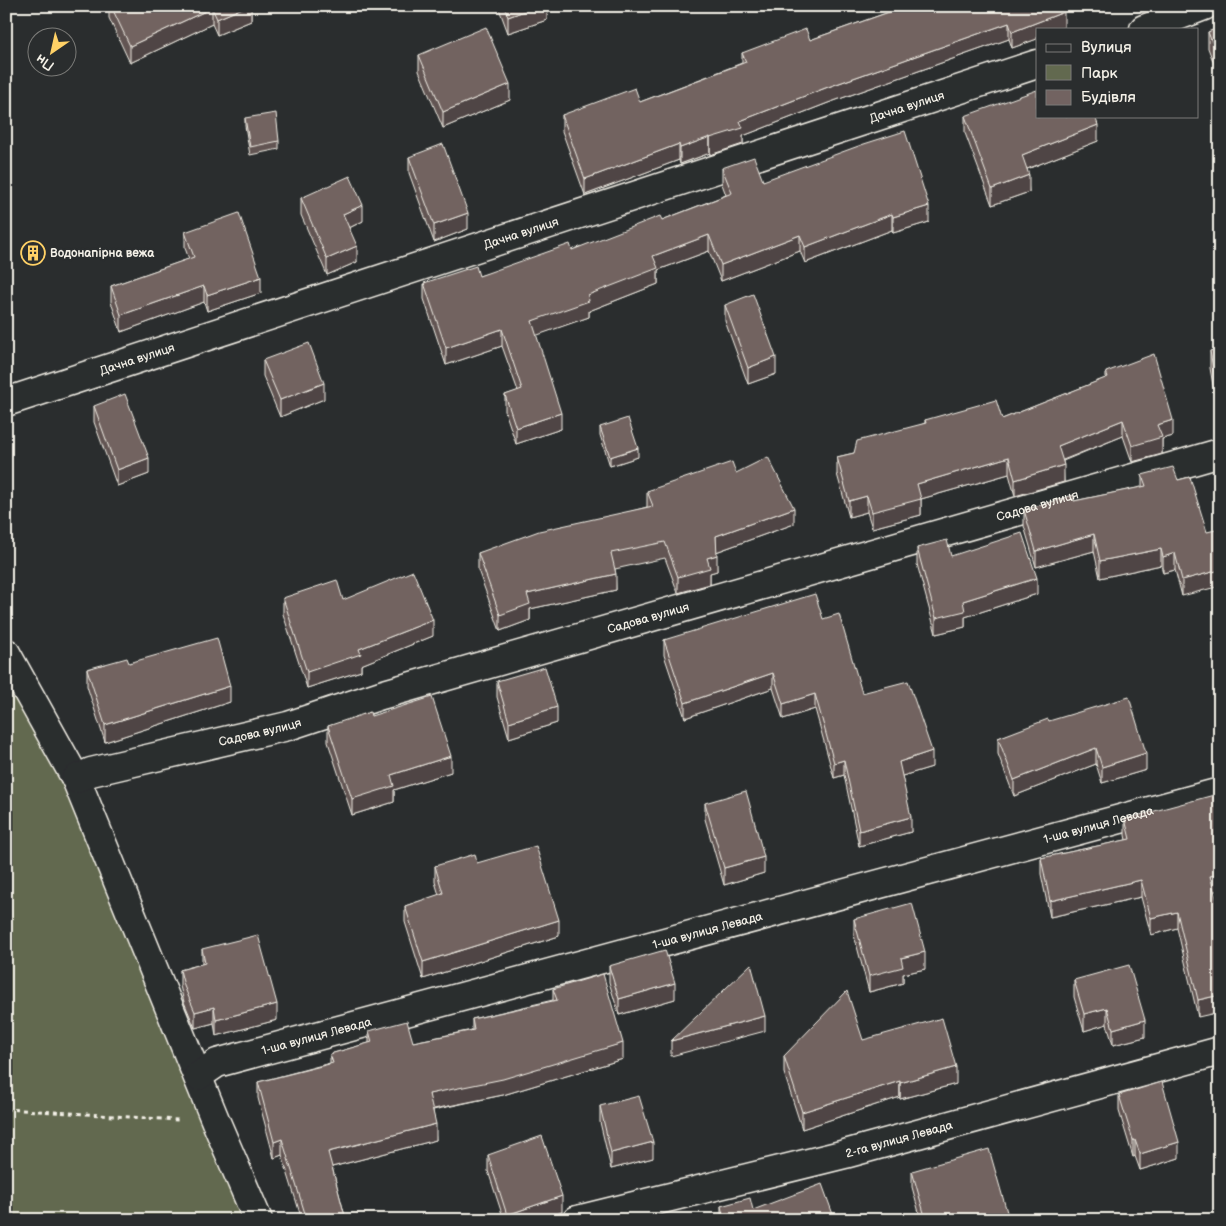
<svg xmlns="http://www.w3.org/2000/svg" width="1226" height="1226" viewBox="0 0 1226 1226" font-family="'Balsamiq Sans',sans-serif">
<rect width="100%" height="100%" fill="#2a2d2e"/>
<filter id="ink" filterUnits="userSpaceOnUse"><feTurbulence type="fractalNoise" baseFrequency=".02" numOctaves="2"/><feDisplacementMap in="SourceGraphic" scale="10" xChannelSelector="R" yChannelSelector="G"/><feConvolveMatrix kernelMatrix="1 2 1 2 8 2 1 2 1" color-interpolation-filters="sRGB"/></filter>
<g filter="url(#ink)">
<path fill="#62694f" stroke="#abad9c" d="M6,653L258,1220H6Z"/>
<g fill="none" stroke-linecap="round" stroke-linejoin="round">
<g stroke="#f4f1e8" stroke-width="31">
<g id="minor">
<path d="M1144,29L1204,6"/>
<path id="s1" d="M6,402L1037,64"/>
<path d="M6,653L76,779L216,1122L258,1220"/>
<path id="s2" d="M76,779L91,772L288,726L381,695L1220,453"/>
<path id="s3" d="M198,1076L217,1063L1220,792"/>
<path id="s4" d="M577,1220L845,1154L1220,1051"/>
</g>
</g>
<path stroke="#f4f1e8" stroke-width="3" stroke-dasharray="4 4" stroke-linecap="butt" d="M6,1109L178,1120"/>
<use href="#minor" stroke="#2a2d2e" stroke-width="28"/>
</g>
<path fill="#625553" stroke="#f4f1e8" d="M109,6H251V21L217,35L212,24L130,63L109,18Z
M498,6H547V20L508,33Z
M906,6L1064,29L1012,48L1009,39L828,103L743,136V144L710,155V153L680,164L679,160L585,195L562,131V115L640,102L742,63V53L810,40Z
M1220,27V79L1208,48V32Z
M419,55L510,100L443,128L419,71Z
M965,116L1098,141L1027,169L1029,192L992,205L965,133Z
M245,118L279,141V149L250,155L245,126Z
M409,157L468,229L434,242L409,173Z
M722,168L763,181L929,222L893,233L892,230L805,263L800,251L721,281L709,251L658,270V284L589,311V317L536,335L561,429L516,444L505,411V395L518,391L502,346L446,365L424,299V283L479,276L572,250L662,220L726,195L722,184Z
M301,198L363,221L349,228L357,262L327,275L301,215Z
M185,232L261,293L207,311L204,302L121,332L111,302V286L189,259L185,248Z
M725,305L776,374L748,384L725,321Z
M1220,348L1217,408L1210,368V351Z
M263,360L324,399L280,417L263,376Z
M1106,372L1173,436L1162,439V454L1132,462L1123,436L1063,461L1064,482L1015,496L1009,474L921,499V515L872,528L867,512L849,517L837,474V457L854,453L925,423V420L1002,419L1106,378Z
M94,406L149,474L117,486L94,422Z
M600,427L638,457L610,466L600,435Z
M736,473L794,524L716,552L717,571L710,573V584L678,593L665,558L615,569L616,590L530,609V620L500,631L478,570V553L647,507V491Z
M1142,475L1178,480L1190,477L1182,596L1175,570L1163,573L1161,565L1100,578L1094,551L1036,567L1024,526V510L1074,501L1142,487Z
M917,548L951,556L1037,594L965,617V627L936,634L917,564Z
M283,598L343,600L433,636L361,665V671L307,688L283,614Z
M823,619L862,693L932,767L902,776L911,832L859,846L844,775L834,778L815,709L783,719L773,688L685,718L664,655V640Z
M129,663L230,702L105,742L87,686V669Z
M497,681L557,723L509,738L497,697Z
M371,716L451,772L394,790V802L352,815L328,742V726Z
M1049,721L1146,770L1102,783L1096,764L1014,796L998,754V738Z
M705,803L764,873L724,885L705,819Z
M1125,819L1220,890L1214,891L1198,1017L1177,928L1151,935L1141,897L1050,917L1041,874V858L1126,840L1125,835Z
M477,863L559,936L423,979L405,922V906L439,895L435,882V866Z
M854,919L925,969L903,974V983L869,992L854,935Z
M202,949L277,1020L216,1036L214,1023L195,1028L184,1002L180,986V970L202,964Z
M609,966L675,999L619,1015L609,982Z
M1074,980L1145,1037L1113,1045L1107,1024L1084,1031L1074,997Z
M553,989L623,1059L503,1095L433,1110L436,1140L332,1167L346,1220H302L282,1155L274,1158L258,1098V1082L330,1063V1054L369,1043V1031L413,1042L472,1030V1019L553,1000Z
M863,1040L956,1084L900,1099V1097L802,1129L784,1073V1056Z
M1119,1095L1179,1158L1140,1170L1135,1156L1133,1157L1119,1111Z
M600,1106L653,1158L611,1169L600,1122Z
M488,1155L562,1212L540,1220H504L488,1171Z
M912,1171L1009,1220H921L912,1187Z
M721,1206L753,1210L835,1220H721Z"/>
<path fill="#504544" stroke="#f4f1e8" d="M247,6H251V21L217,35V19Z
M538,6H547V20L508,33V17Z
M212,8V24L130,63V46Z
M1064,12V29H1037V39L1012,48V32Z
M1009,23V39L828,103L743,136V144L710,155V138L740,121L828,87Z
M510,84V100L443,128V112Z
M1098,125V141L1022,171V155Z
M710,137V153L680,164V148Z
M679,144V160L585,195V179Z
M1029,175V192L992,205V189Z
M363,205V221L343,231V214Z
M929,206V222L893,233V217Z
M468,213V229L434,242V225Z
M892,214V230L805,263V247Z
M709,235V251L658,270V284L589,311V317L532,337V321L588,295L653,256Z
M800,235V251L721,281V265Z
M357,246V262L327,275V259Z
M261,277V293L207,311V295Z
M204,286V302L121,332V315Z
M502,329V346L446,365V348Z
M776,357V374L748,384V368Z
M324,383V399L280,417V400Z
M1217,391H1220V407L1217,408Z
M561,413V429L516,444V428Z
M1123,420V436L1058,462V446Z
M1173,420V436L1162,439V454L1132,462V446L1157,425Z
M10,447V463L6,464V448Z
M638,448V457L610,466V457Z
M1009,457V474L921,499V515L872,528V512L917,484Z
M149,458V474L117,486V470Z
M1064,465V482L1015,496V480Z
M867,496V512L849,517V501Z
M794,508V524L716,552V536Z
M1094,534V551L1036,567V551Z
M1161,549V565L1100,578V561Z
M1175,553V570L1163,573V557Z
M717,555V571L710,573V584L678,593V577L707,558Z
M1220,570V586L1182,596V580Z
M616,574V590L530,609V620L500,631V615L527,594Z
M1037,578V594L965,617V627L936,634V618L963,601Z
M433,620V636L361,665V671L307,688V672L359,649Z
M773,673V688L685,718V703Z
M230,686V702L105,742V725Z
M815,694V709L783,719V704Z
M557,707V723L509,738V722Z
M1096,748V764L1014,796V780Z
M932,751V767L899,777V762Z
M1146,753V770L1102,783V767Z
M451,756V772L394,790V802L352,815V799L391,775Z
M844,760V775L834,778V763Z
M911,817V832L859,846V831Z
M764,857V873L724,885V868Z
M1220,874V890L1210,892V876Z
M1141,880V897L1050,917V901Z
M1177,912V928L1151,935V918Z
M559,920V936L423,979V962Z
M925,952V969L903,974V983L869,992V976L901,958Z
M675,983V999L619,1015V999Z
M1220,995V1012L1198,1017V1000Z
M277,1004V1020L216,1036V1020Z
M214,1007V1023L195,1028V1012Z
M1107,1008V1024L1084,1031V1014Z
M765,1016V1031L671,1056V1041Z
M1145,1020V1037L1113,1045V1029Z
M623,1043V1059L503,1095L429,1110V1094Z
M956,1067V1084L900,1099V1083Z
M900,1081V1097L802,1129V1112Z
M436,1124V1140L328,1168V1152Z
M282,1139V1155L274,1158V1142Z
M1133,1140H1135V1156L1133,1157Z
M653,1142V1158L611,1169V1153Z
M1179,1142V1158L1140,1170V1154Z
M562,1196V1212L540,1220H507V1215Z"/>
<path fill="#726361" stroke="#f4f1e8" d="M111,6H247L217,19L212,8L130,46Z
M504,6H538L508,17Z
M906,6H1061L1064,12L1012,32L1009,23L828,87L740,121L743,128L710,138V137L680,148L679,144L585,179L562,115L635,88L640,102L746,62L742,53L806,29L810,40Z
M486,27L510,84L443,112L419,55Z
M1220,27V62L1208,32Z
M1037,90V116H1095L1098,125L1022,155L1029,175L992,189L965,116Z
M276,113L279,141L250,147L245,118Z
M905,131L929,206L893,217L892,214L805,247L800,235L721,265L709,235L653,256L658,268L588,295L589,301L532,321L561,413L516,428L505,395L522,389L502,329L446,348L424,283L476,266L479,276L570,244L572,250L660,216L662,220L732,193L722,168L754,157L763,181L864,144Z
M443,144L468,213L434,225L409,157Z
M350,176L363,205L343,214L357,246L327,259L301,198Z
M239,213L261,277L207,295L204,286L121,315L111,286L194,257L185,232Z
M753,294L776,357L748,368L725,305Z
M309,343L324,383L280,400L263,360Z
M1220,348V391H1217L1210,351Z
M1154,354L1173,420L1157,425L1162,437L1132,446L1123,420L1058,446L1064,465L1015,480L1009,457L917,484L921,499L872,512L867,496L849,501L837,457L854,453L857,441L926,423L925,420L996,400L1002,419L1108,377L1106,372Z
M125,394L149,458L117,470L94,406Z
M628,418L638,448L610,457L600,427Z
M6,438L10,447L6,448Z
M768,457L794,508L716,536L717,555L707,558L710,568L678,577L665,542L611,553L616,574L527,594L530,604L500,615L478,553L539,531L653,506L647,491L732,462L736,473Z
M1173,467L1178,480L1190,477L1207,532L1220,529V570L1182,580L1175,553L1163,557L1161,549L1100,561L1094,534L1036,551L1024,510L1073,495L1074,501L1146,486L1142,475Z
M1022,533L1037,578L963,601L965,611L936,618L917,548L947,540L951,556Z
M413,571L433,620L359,649L361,654L307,672L283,598L337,580L343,600Z
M815,594L823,619L839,614L862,693L908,681L932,751L899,762L911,817L859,831L844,760L834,763L815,694L783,704L773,673L685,703L664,640Z
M217,638L230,686L105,725L87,669L127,658L129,663Z
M545,667L557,707L509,722L497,681Z
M432,697L451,756L391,775L394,786L352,799L328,726L370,712L371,716Z
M1129,697L1146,753L1102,767L1096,748L1014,780L998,738L1048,719L1049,721Z
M746,791L764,857L724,868L705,803Z
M1214,795L1220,817V874L1210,876L1220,912V995L1198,1000L1177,912L1151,918L1141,880L1050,901L1041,858L1130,839L1125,819Z
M536,846L559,920L423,962L405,906L443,893L435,866L475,854L477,863Z
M912,903L925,952L901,958L903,967L869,976L854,919Z
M258,935L277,1004L216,1020L214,1007L195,1012L184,986L180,970L205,963L202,949Z
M665,950L675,983L619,999L609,966Z
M751,964L765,1016L671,1041Z
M1129,965L1145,1020L1113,1029L1107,1008L1084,1014L1074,980Z
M603,974L623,1043L503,1079L429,1094L436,1124L328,1152L346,1220H307L282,1139L274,1142L258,1082L333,1063L330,1054L372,1042L369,1031L407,1021L413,1042L474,1030L472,1019L557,1000L553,989Z
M847,991L863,1040L942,1018L956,1067L900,1083V1081L802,1112L784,1056Z
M1162,1082L1179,1142L1140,1154L1135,1140H1133L1119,1095Z
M639,1096L653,1142L611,1153L600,1106Z
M542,1136L562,1196L507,1215L488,1155Z
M989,1149L1009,1219L1006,1220H926L912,1171Z
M822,1184L835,1220H724L721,1206L750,1198L753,1210Z"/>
</g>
<defs>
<g id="building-ring" transform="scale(1.25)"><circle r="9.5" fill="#2a2d2e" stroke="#ffd166" stroke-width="1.5"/><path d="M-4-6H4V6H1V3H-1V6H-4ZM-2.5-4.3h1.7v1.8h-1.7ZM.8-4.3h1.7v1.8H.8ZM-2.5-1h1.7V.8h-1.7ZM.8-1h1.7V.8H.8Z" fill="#ffd166"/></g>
</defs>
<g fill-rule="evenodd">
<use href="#building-ring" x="33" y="253"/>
</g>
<g text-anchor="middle" stroke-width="4.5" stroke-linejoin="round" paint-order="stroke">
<g font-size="12" fill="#f4f1e8" stroke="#2a2d2e">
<text dy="4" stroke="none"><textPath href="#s1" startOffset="948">Дачна вулиця</textPath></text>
<text dy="4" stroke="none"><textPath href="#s1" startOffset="542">Дачна вулиця</textPath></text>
<text dy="4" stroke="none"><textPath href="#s1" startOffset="138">Дачна вулиця</textPath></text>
<text dy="4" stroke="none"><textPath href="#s2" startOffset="1000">Садова вулиця</textPath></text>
<text dy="4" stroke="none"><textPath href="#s2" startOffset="595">Садова вулиця</textPath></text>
<text dy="4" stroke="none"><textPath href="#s2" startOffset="190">Садова вулиця</textPath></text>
<text dy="4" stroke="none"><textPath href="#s3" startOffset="936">1-ша вулиця Левада</textPath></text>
<text dy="4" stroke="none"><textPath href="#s3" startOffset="531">1-ша вулиця Левада</textPath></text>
<text dy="4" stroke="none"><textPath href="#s3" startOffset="126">1-ша вулиця Левада</textPath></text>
<text dy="4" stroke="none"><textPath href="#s4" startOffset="332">2-га вулиця Левада</textPath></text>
</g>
<g font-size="12" font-weight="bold" fill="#f4f1e8" stroke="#2a2d2e" text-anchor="start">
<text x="50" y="257">Водонапірна вежа</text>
</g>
</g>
<rect width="1226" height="1226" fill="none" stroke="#2a2d2e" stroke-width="25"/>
<rect x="12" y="12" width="1201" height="1201" fill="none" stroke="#f4f1e8" stroke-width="2" filter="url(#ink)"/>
<rect x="1036" y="28" width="162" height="90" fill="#2a2d2e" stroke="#7b7b78"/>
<rect x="1046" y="44" width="25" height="8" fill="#2a2d2e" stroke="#7b7b78"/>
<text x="1081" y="52" font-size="15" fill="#f4f1e8">Вулиця</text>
<rect x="1046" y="65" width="25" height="15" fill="#62694f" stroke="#7b7b78"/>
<text x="1081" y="78" font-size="15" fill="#f4f1e8">Парк</text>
<rect x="1046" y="90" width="25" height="15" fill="#726361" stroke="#7b7b78"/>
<text x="1081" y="102" font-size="15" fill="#f4f1e8">Будівля</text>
<g transform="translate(52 52) rotate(214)"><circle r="24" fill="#2a2d2e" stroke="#7b7b78"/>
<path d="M0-4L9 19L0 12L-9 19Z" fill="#ffd166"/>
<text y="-8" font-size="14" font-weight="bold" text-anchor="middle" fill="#f4f1e8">Пн</text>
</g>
</svg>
